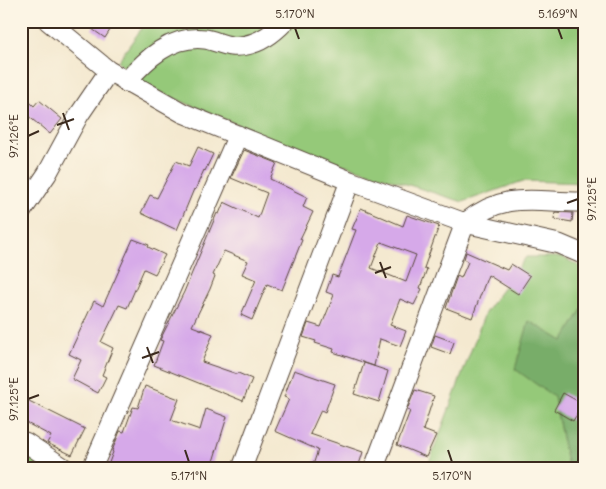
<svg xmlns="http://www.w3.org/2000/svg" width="606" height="489" viewBox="0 0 606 489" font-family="Delius,sans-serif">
<rect width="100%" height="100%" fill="#fcf5e5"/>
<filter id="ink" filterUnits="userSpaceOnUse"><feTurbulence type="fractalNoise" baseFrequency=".02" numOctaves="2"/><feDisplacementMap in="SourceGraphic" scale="10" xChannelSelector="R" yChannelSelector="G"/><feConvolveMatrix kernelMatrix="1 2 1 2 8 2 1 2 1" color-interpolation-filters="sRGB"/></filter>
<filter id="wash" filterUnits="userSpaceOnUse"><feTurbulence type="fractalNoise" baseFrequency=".0096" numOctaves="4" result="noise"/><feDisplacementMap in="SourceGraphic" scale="20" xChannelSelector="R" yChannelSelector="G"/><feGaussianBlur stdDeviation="1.12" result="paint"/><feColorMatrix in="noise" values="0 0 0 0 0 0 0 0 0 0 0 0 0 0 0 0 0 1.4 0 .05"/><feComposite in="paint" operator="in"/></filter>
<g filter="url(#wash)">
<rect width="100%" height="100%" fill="#f4e9d0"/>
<path fill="#95c979" stroke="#687a4c" d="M147,21H573L585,29V183L523,181L463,202L301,151L140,84L118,61Z
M526,257H562L585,269V304L563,342L554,397L568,468H427L485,313Z
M21,444L42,458L36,468H21Z"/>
<path fill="#78ad69" stroke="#5a6c44" d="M585,304V468H568L554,397L515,369L529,321L563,341Z"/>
<g id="blocks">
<path fill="#d6a9e9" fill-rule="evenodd" d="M97,21H103L112,27L105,38L92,29Z
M21,94L34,106L39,100L62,119L50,134L21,110Z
M198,147L213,154L205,171L204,170L195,190L194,189L177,230L141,213L150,195L157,198L176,161L189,166Z
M244,150L277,163L270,179L307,197L303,207L313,212L300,239L302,240L282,290L267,284L252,320L241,315L256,280L242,274L248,261L224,251L213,275L215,276L210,289L192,326L213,334L202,362L237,374L238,373L252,379L243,401L154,365L163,341L160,340L184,292L217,213L219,214L224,202L258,218L267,193L231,178Z
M361,208L403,226L407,215L439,226L424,268L427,269L420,288L422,289L414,305L400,299L390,325L406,331L400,346L380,339L374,366L333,352L334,349L315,343L316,341L303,337L308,323L321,327L334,295L326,292L332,275L338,277L356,230L352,229ZM381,242L416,255L406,282L371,268Z
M555,212L573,213L572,222L554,219Z
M133,239L149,245L148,247L165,255L155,274L144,269L127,308L119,305L101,342L113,348L102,375L106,377L98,393L72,379L81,360L69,354L94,301L103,306Z
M466,252L507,270L511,264L530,276L518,294L488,275L472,318L446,308L457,276L461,278L468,262L464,259Z
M435,335L454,342L450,354L431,347Z
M364,363L388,371L379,402L354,394Z
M294,370L335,384L325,412L321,410L310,434L363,452L358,468H312L318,450L275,431L289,399L284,397Z
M145,386L179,399L171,420L200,430L206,409L227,417L211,468H107L113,452L112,451L120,431L124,432L133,407L138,408Z
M415,390L434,396L423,430L436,435L426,457L397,445L410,411L407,410Z
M563,393L583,404L573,421L554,410Z
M21,397L85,429L72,455L47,443L51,436L21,420Z"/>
</g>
</g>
<g filter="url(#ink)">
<use href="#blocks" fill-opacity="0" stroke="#574739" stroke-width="1"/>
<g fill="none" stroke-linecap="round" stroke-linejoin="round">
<g stroke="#574739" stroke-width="21">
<path id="minor" d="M48,21L109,71L183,113L350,181L465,223L559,244L585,255
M126,82C146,59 171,35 205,39C213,40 222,45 231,46C253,48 271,36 285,21
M21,212L47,174L79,115L109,71
M25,442L64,468
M92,468L238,135
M242,468L350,181
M374,468L465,223C507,189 537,203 585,202"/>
</g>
<use href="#minor" stroke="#fff" stroke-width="19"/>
</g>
</g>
<path fill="none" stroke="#3b2a1e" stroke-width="2" d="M295,28L299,39M558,28L562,39M63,113L69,130M57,125L74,119M28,136L39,131M567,203L578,199M380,262L386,278M375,273L391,267M147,347L153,363M142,358L159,352M28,399L39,395M185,450L189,462M448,450L452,462"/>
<rect width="606" height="489" fill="none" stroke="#fcf5e5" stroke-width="55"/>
<rect x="28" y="28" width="550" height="434" fill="none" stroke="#3b2a1e" stroke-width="2"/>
<g font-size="12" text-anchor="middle" fill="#3b2a1e">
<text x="295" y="18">5.170°N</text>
<text x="558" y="18">5.169°N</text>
<text transform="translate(14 136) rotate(-90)" y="4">97.126°E</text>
<text transform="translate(592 199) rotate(-90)" y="4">97.125°E</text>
<text transform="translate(14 399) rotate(-90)" y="4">97.125°E</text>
<text x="189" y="480">5.171°N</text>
<text x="452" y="480">5.170°N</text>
</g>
</svg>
